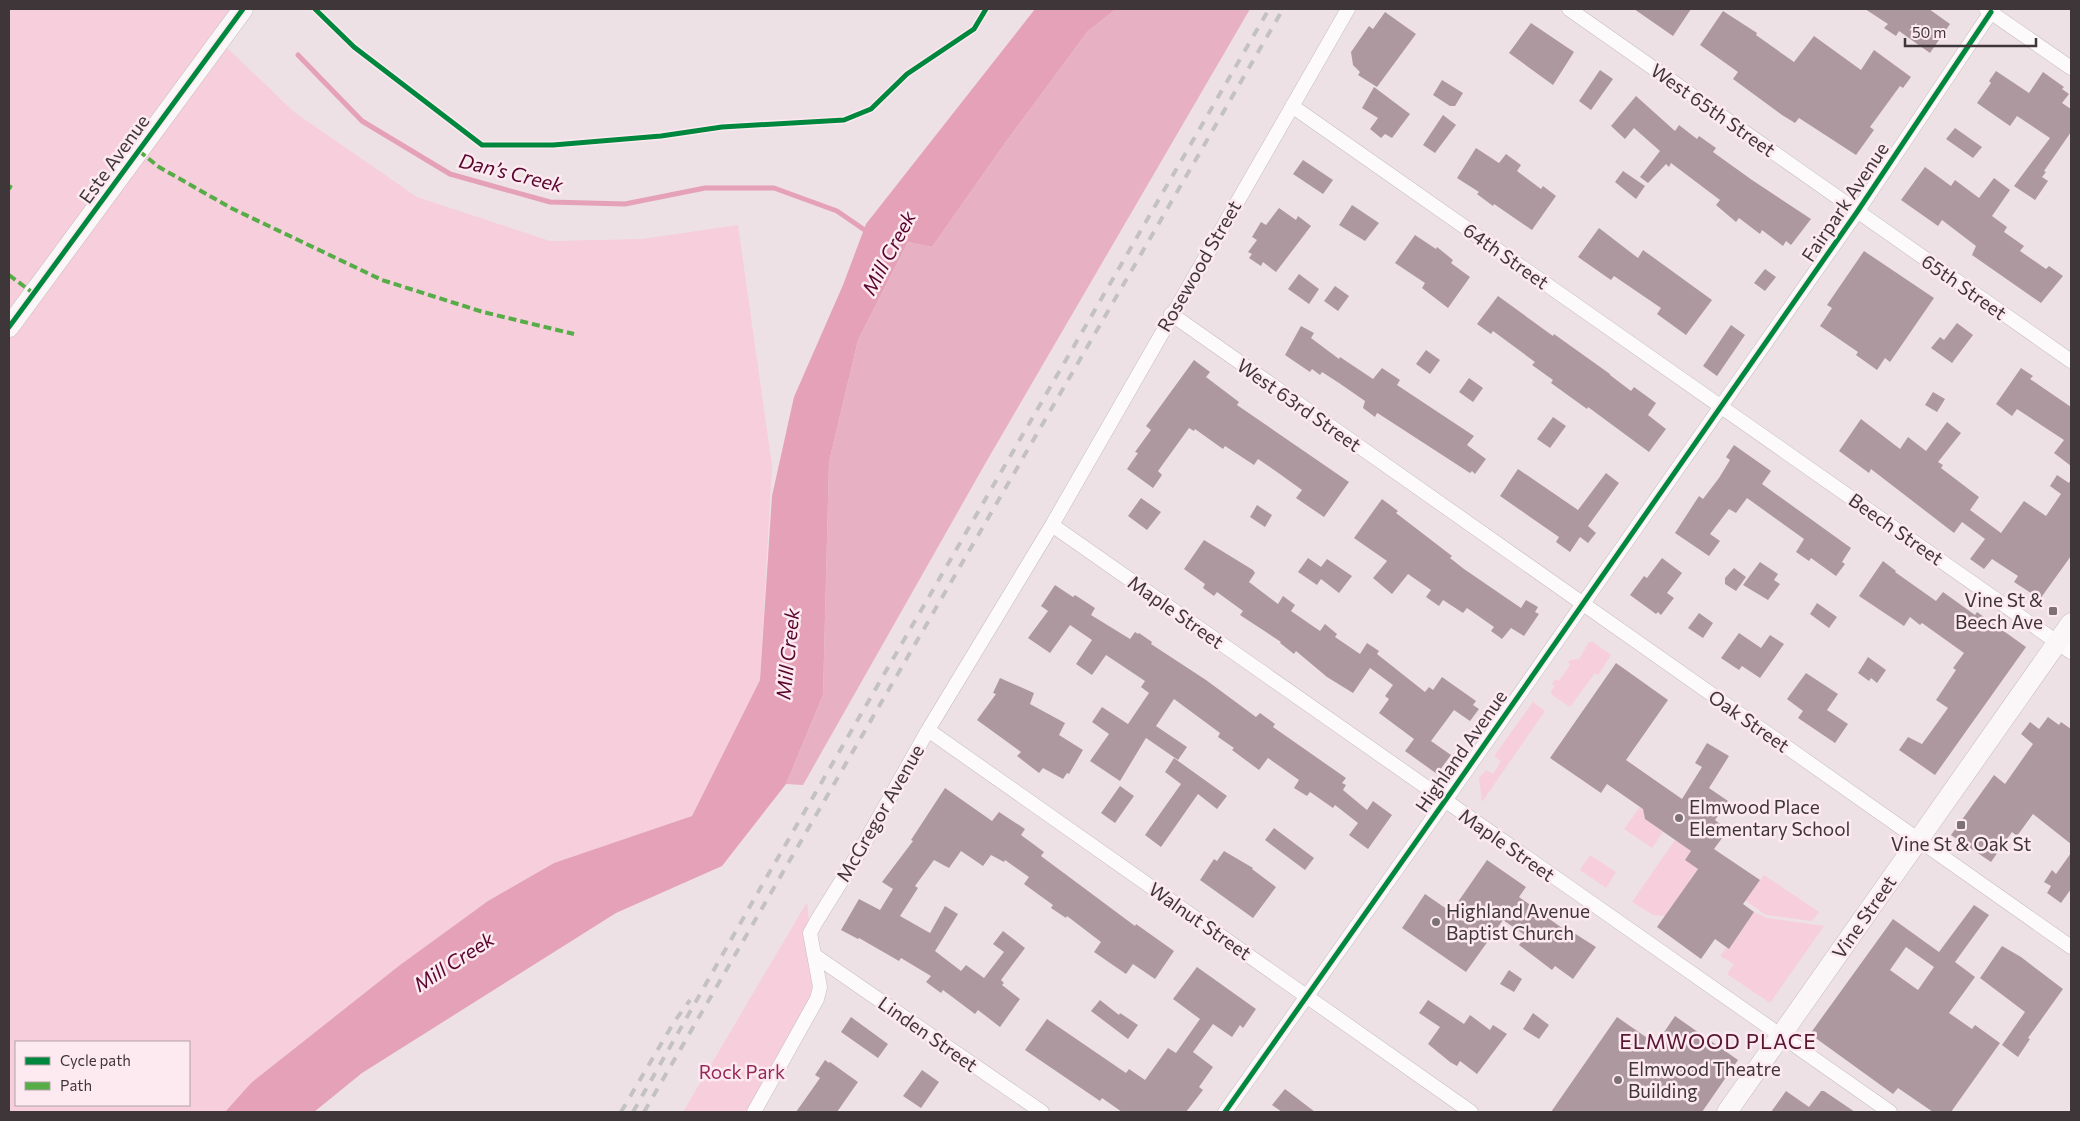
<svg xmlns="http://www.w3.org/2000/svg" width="2080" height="1121" viewBox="0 0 2080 1121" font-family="Commissioner,sans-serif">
<rect width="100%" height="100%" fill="#eee1e5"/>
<path fill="#f7cedb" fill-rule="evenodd" d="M9,9H243L219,40L294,112L417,197L550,241L642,239L738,225L772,466L760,680L692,816L554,863L488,901L400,965L251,1083L225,1112H9ZM16,1042H189V1105H16Z
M1589,642H1593L1611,655L1598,675L1595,673L1570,707L1552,695L1551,691L1555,686L1552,684L1555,679L1559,681L1570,665L1568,662L1570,660L1579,659Z
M1533,702L1545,711L1482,802L1479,778L1486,770L1493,774L1501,761L1494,756Z
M1640,807L1643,809L1645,819L1663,832L1652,848L1624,829Z
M1675,840L1691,851L1685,860L1698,868L1665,916L1653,915L1632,902Z
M1590,855L1616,872L1606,888L1580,870Z
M1764,875L1819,912L1812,921L1766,915L1743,899L1748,897Z
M807,902L812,947L820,987L754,1112H683Z
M1754,912L1767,918L1824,926L1770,1003L1727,974L1734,964L1720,956L1727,947L1729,949Z"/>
<path fill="#e8b1c3" d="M1116,9H1250L985,464L803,785L786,784L823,695L829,462L858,340L908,242L932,247L1005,143L1088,31Z"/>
<path fill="#e4a1b8" d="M1035,9H1116L1088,31L1005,143L932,247L908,242L858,340L829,462L823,695L786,784L722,866L616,913L362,1073L314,1112H225L251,1083L400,965L488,901L554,863L692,816L760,680L772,496L794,397L843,285L866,224Z"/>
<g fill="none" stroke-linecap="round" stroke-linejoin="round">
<path stroke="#e4a1b8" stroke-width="5" d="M298,55L362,121L450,174L550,202L625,204L705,188H774L837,211L869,233"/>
</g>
<path fill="#ae98a0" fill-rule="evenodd" d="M1634,9H1691L1673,36Z
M1865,9H1929L1950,24L1930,53L1899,31L1896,36L1884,28L1888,24Z
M1723,11L1757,33L1756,35L1794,62L1814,36L1861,70L1874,50L1911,77L1903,88L1900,86L1870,127L1874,130L1856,155L1799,118L1795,123L1782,115L1733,79L1738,72L1700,45Z
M1385,12L1416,34L1377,87L1358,75L1360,72L1353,65L1351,52L1369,26L1373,29Z
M1531,23L1574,52L1553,85L1509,53Z
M1600,70L1613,79L1591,110L1579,101Z
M1996,71L2029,93L2043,72L2064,87L2062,89L2069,94L2062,103L2071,109V132L2044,171L2046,172L2042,177L2048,181L2035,200L2014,186L2050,138L2017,116L2010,126L1977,103L1991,83L1989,81Z
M1442,80L1463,93L1455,106H1450L1433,95Z
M1374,87L1410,114L1392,138L1385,134L1381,138L1370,129L1378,118L1362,108Z
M1636,96L1675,131L1679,125L1697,139L1699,136L1716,148L1713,152L1752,180L1811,219L1791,245L1786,241L1783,246L1762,230L1760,234L1739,218L1736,222L1716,205L1720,200L1671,163L1669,167L1666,164L1648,183L1640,177L1660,151L1634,128L1625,139L1611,126Z
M1443,115L1456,125L1435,153L1423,145Z
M1955,128L1982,147L1973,158L1946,139Z
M1476,148L1499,163L1506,154L1521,165L1517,171L1541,189L1543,186L1556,196L1532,230L1494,204L1493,206L1477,194L1479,192L1457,178Z
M1303,160L1333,180L1323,194L1293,174Z
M1925,167L1951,186L1955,180L1979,198L1994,178L2010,190L1992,216L2007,227L2004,232L2024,246L2020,251L2046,269L2049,266L2063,276L2041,303L1972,255L1976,246L1942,220L1938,226L1901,200Z
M1623,171L1645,186L1636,199L1615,182Z
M1352,205L1379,223L1365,241L1339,225Z
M1279,208L1296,220L1298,216L1311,226L1276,272L1263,262L1261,266L1249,258L1252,254L1248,252L1257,240L1252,237L1261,222L1266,225Z
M1599,228L1638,258L1643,250L1712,300L1686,335L1657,314L1661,308L1614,276L1611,280L1578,257Z
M1415,235L1436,249L1437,247L1453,260L1451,263L1470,277L1448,308L1422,288L1425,283L1395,263Z
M1864,251L1934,298L1890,362L1885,358L1877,370L1856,355L1858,352L1820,326L1832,308L1827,305Z
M1765,269L1776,277L1765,291L1754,283Z
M1299,274L1319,289L1309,304L1288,289Z
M1335,286L1349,296L1338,311L1324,301Z
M1498,296L1553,336L1554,334L1610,374V375L1631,391L1634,387L1656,403L1648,415L1666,429L1649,452L1588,407L1587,409L1551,383L1553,380L1532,365L1535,362L1493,331L1491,334L1477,324Z
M1957,323L1973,335L1952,363L1931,348L1940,337L1944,340Z
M1731,325L1745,335L1717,376L1703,366Z
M1301,326L1314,333L1311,338L1339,359L1340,357L1373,379L1382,368L1400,380L1397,385L1474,436L1467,445L1486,459L1475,474L1472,471L1470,473L1379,414L1377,413L1375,417L1363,408L1365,401L1339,383L1322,372L1320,375L1312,369L1310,372L1285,355Z
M1426,350L1440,360L1430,374L1416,364Z
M1194,360L1210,372L1206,377L1239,402L1237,405L1349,482L1324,517L1296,498L1302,490L1277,472L1258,459L1254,465L1225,446L1223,449L1195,429L1194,431L1189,428L1158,471L1162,475L1153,488L1127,469L1138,453L1135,452L1151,430L1146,426Z
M2021,368L2033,376L2030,379L2071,407V466L2054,453L2064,440L2017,409L2012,416L1996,404Z
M1469,378L1483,388L1473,402L1459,392Z
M1933,392L1945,399L1937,412L1925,405Z
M1553,417L1566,426L1550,448L1537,439Z
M1861,419L1900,449L1908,437L1926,451L1947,422L1961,433L1938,462L1943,465L1941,468L1979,497L1970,510L2001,533L2024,501L2046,516L2061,494L2050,486L2057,475L2069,483L2071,479V556L2040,599L2014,582L2018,576L1992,559L1984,569L1970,559L1985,539L1962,522L1954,533L1871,469L1869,473L1839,451Z
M1734,445L1771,471L1762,484L1851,548L1842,562L1845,564L1836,576L1811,558L1809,561L1796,552L1804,539L1747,498L1736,513L1729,509L1710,534L1720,541L1709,556L1675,533L1699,496L1703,499L1719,478L1730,460L1726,457Z
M1518,469L1578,510L1606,473L1619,483L1588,526L1596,533L1588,543L1580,537L1570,552L1556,542L1559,537L1500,496Z
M1141,498L1161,512L1147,530L1128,516Z
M1382,499L1398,511L1396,513L1452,556L1450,558L1464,569L1521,608L1526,600L1538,607L1535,612L1539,614L1524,636L1511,628L1502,639L1491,631L1494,627L1467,608L1463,613L1443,600L1439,606L1426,597L1431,590L1408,574L1392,594L1373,578L1387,561L1354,538Z
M1257,505L1272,515L1265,527L1250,517Z
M1204,540L1253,570L1255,573L1249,582L1278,604L1283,596L1295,605L1291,611L1320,631L1325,624L1337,634L1335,637L1360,654L1367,643L1379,651L1377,654L1425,692L1429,687L1433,690L1442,677L1476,701L1473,705L1479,709L1470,721L1454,710L1431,741L1451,755L1437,774L1405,751L1414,739L1379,713L1389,699L1385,696L1393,685L1370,668L1353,693L1327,677L1296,651L1294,654L1280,643L1281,642L1240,615L1243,611L1217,592L1214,596L1203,588L1205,584L1184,569Z
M1308,558L1321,567L1327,559L1352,576L1339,593L1321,579L1317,585L1298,572Z
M1662,558L1682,573L1667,593L1674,598L1661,615L1658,612L1656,614L1630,595L1644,576L1647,578Z
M1883,561L1896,571L1895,572L1936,601L1943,592L1975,615L1977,612L2026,647L1935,775L1899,750L1908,737L1922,744L1948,708L1936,700L1956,670L1953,668L1964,653L1922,623L1920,625L1910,617L1904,626L1859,596Z
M1760,562L1778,574L1774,580L1780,584L1768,600L1743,585Z
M1734,568L1746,577L1736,591L1725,584V578Z
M1055,585L1073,597L1075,595L1095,608L1091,615L1130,639L1135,632L1138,634L1139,633L1152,642L1151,644L1206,680L1256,717L1260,713L1275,724L1273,727L1346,778L1342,783L1346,785L1343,790L1367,810L1373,801L1392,815L1368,849L1349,835L1358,823L1335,805L1333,808L1310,792L1307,796L1294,788L1299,780L1268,758L1259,770L1232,750L1234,748L1218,737L1220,733L1174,699L1156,726L1187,747L1178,760L1146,738L1120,781L1090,761L1109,734L1092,722L1102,707L1128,724L1149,693L1141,687L1145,681L1106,655L1092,675L1076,664L1092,640L1070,625L1050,653L1028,638L1048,611L1041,606Z
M1817,603L1837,617L1829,628L1810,614Z
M1699,613L1713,623L1703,638L1688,628Z
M1739,633L1761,648L1770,635L1784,644L1760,678L1742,666L1739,670L1721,658Z
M1868,657L1886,670L1877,683L1871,678L1869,681L1858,673Z
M1616,663L1668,700L1626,760L1682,799L1702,767L1695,763L1707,743L1729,756L1709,788L1728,801L1715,820L1728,830L1714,849L1760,880L1743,904L1754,912L1729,949L1715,939L1701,959L1657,927L1698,869L1685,860L1691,851L1645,819L1643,809L1607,784L1601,793L1550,758Z
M1806,673L1838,694L1827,710L1848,724L1835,743L1798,718L1803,711L1787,699Z
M1000,678L1034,693L1030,704L1065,723L1059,735L1083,750L1069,774L1067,773L1063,779L1043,768L1039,773L1017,756L1021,752L977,720L996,694L993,693Z
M2048,717L2059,725L2061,722L2071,729V844L2033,814L2017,836L2012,832L1991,862L1951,835L1994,775L2005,784L2033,744L2021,734L2030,722L2039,729Z
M1174,758L1227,796L1217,809L1198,794L1161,847L1145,835L1181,784L1165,772Z
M1120,786L1134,796L1115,823L1101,813Z
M945,788L992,821L999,812L1025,829L1021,835L1044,852L1041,856L1135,926L1136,924L1174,951L1155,979L1133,964L1126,974L1094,952L1101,942L1067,916L1066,918L1051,908L1053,905L1024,884L1029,877L1005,860L1004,862L991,855L983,866L961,851L949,868L934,860L915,886L918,888L900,916L930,933L945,906L958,914L935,951L961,971L966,965L984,978L1004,952L993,944L1003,931L1025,948L1001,980L1004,983L1002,985L1020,999L1000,1027L978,1010L975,1014L943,990L941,993L926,982L931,976L901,958L899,961L859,938L858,939L841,930L859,899L880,910L893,889L882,882L913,841L911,840Z
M1274,828L1314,858L1305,870L1265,840Z
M1224,851L1253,868L1252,869L1276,887L1253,918L1200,880L1214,859L1217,861Z
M2071,853V889L2061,903L2047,893L2051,886L2044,882L2052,870L2056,874Z
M1487,860L1526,887L1519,897L1562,928L1563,926L1596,947L1573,979L1555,966L1552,970L1519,945L1526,936L1503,920L1466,972L1402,928L1425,894L1451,912Z
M1974,905L1989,915L1955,962L1975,977L1949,1013L1972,1029L1975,1025L2000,1043L1951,1112H1933L1898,1088L1893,1094L1810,1034L1893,919L1939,952ZM1906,947L1934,967L1918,990L1890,970Z
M2002,946L2021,957L2063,989L2028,1038L2030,1039L2018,1057L2002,1045L2025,1012L1980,978Z
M1197,967L1256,1009L1243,1028L1240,1025L1232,1037L1213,1024L1193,1052L1213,1067L1199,1087L1203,1090L1186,1112H1122L1102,1098L1100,1101L1025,1050L1047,1019L1126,1073L1129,1069L1145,1080L1168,1048L1176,1053L1200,1019L1173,999Z
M1509,970L1522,979L1514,992L1500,984Z
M1100,1000L1119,1015L1120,1013L1138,1025L1128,1039L1091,1011Z
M1428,1000L1464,1024L1470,1015L1490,1030L1493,1025L1507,1034L1477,1074L1460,1061L1457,1066L1450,1062L1428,1044L1440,1027L1419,1013Z
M1533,1013L1549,1025L1539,1039L1523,1029Z
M1675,1016L1738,1060L1702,1112H1551L1617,1017L1656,1044Z
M851,1017L888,1044L878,1058L841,1032Z
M825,1060L829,1063L830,1062L858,1082L837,1112H796L820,1078L815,1075Z
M922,1070L939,1082L921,1108L903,1096Z
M1285,1089L1315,1112H1282L1272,1105Z
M1786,1091L1809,1107L1821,1091H1824L1855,1112H1771Z"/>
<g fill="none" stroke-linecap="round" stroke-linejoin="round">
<g stroke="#c6bcbf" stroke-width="15">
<path id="street" d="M1569,9L2071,361
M1986,9L2071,68
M1292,106L2071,652
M1171,314L2071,947
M1052,525L1890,1112
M928,730L1471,1112
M814,955L1042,1112
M754,1112L817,999L820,987L810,933L816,922L860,851L928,730L1052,525L1348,9
M1225,1112L1454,788L1857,212L1991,12"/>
</g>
<g stroke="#c6bcbf" stroke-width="21">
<path id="secondary" d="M9,327L243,9
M1727,1112L2071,623"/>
</g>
<use href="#street" stroke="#fcfafb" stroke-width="14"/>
<use href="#secondary" stroke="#fbf6f8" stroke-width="20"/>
<path stroke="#c4c1c2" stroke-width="4" stroke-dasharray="9 9" stroke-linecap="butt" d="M621,1112L674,1022L690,1000
M633,1112L761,887L1269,9
M644,1112L1283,9"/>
<path stroke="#56ac46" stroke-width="4" stroke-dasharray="8 4" stroke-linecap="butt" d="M139,151L159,167L231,208L382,280L483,312L574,334
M9,189L11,185
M9,275L33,293"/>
<g stroke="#fdeaf0" stroke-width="8">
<path id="cycleway" d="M315,9L354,47L482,145H553L661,136L722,127L844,120L871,109L907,74L974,29L986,9
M9,327L243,9
M1225,1112L1454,788L1857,212L1991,12"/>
</g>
<use href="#cycleway" stroke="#00873e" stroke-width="5"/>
</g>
<g fill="#7c7275" stroke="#fdeaf0" stroke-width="2">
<rect x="2048" y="606" width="10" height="10" rx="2.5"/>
<circle cx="1679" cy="818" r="5"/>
<rect x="1956" y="820" width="10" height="10" rx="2.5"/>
<circle cx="1436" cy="922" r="5"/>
<circle cx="1618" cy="1080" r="5"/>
</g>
<g text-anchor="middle" stroke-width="5" stroke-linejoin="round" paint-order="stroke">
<g font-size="19" fill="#3f3639" stroke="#fdeaf0">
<text transform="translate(1713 110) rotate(35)" y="7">West 65th Street</text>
<text transform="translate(114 159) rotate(-54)" y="7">Este Avenue</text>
<text transform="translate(1845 202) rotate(-56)" y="7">Fairpark Avenue</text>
<text transform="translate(1506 256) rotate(35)" y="7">64th Street</text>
<text transform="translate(1199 266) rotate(-60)" y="7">Rosewood Street</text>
<text transform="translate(1964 287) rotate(35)" y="7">65th Street</text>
<text transform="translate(1299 405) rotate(35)" y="7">West 63rd Street</text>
<text transform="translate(1896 529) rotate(35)" y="7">Beech Street</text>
<text transform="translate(1176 612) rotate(35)" y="7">Maple Street</text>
<text transform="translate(1749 721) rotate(35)" y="7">Oak Street</text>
<text transform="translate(1461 751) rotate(-55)" y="7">Highland Avenue</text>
<text transform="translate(880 813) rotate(-60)" y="7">McGregor Avenue</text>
<text transform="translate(1507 845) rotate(35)" y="7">Maple Street</text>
<text transform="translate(1864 917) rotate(-55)" y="7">Vine Street</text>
<text transform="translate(1200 921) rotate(35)" y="7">Walnut Street</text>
<text transform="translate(928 1034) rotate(35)" y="7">Linden Street</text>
</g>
<g font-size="19" fill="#3f3639" stroke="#fdeaf0" text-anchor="start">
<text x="2043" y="607" text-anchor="end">Vine St &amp;<tspan x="2043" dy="22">Beech Ave</tspan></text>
<text x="1689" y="814">Elmwood Place<tspan x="1689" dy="22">Elementary School</tspan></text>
<text x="1961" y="851" text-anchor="middle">Vine St &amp; Oak St</text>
<text x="1446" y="918">Highland Avenue<tspan x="1446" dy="22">Baptist Church</tspan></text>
<text x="1628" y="1076">Elmwood Theatre<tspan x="1628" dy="22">Building</tspan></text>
</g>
<g font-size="19" fill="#942957" stroke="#fdeaf0">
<text x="742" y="1079">Rock Park</text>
</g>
<g font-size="20" font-style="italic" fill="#59062f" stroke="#fdeaf0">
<text transform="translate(511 173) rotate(14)" y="7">Dan’s Creek</text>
<text transform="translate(889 253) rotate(-62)" y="7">Mill Creek</text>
<text transform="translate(788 654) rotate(-84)" y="7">Mill Creek</text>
<text transform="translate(454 962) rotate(-33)" y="7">Mill Creek</text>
</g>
<g font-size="21" letter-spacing="1" fill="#571632" stroke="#fdeaf0">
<text x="1718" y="1049">ELMWOOD PLACE</text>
</g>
</g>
<rect width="2080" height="1121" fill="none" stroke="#3f3639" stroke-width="20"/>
<rect x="15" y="1041" width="175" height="65" fill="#fdeaf0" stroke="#b1a2a7"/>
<rect x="25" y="1057" width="25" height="8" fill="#00873e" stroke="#b1a2a7"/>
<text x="60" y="1066" font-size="15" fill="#3f3639">Cycle path</text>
<rect x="25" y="1082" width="25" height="8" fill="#56ac46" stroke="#b1a2a7"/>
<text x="60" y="1091" font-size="15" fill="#3f3639">Path</text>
<path d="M1905 38v8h131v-8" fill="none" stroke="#3f3639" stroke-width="2.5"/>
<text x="1912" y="38" font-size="15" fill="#3f3639" stroke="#fdeaf0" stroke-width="4" paint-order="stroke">50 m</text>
</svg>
